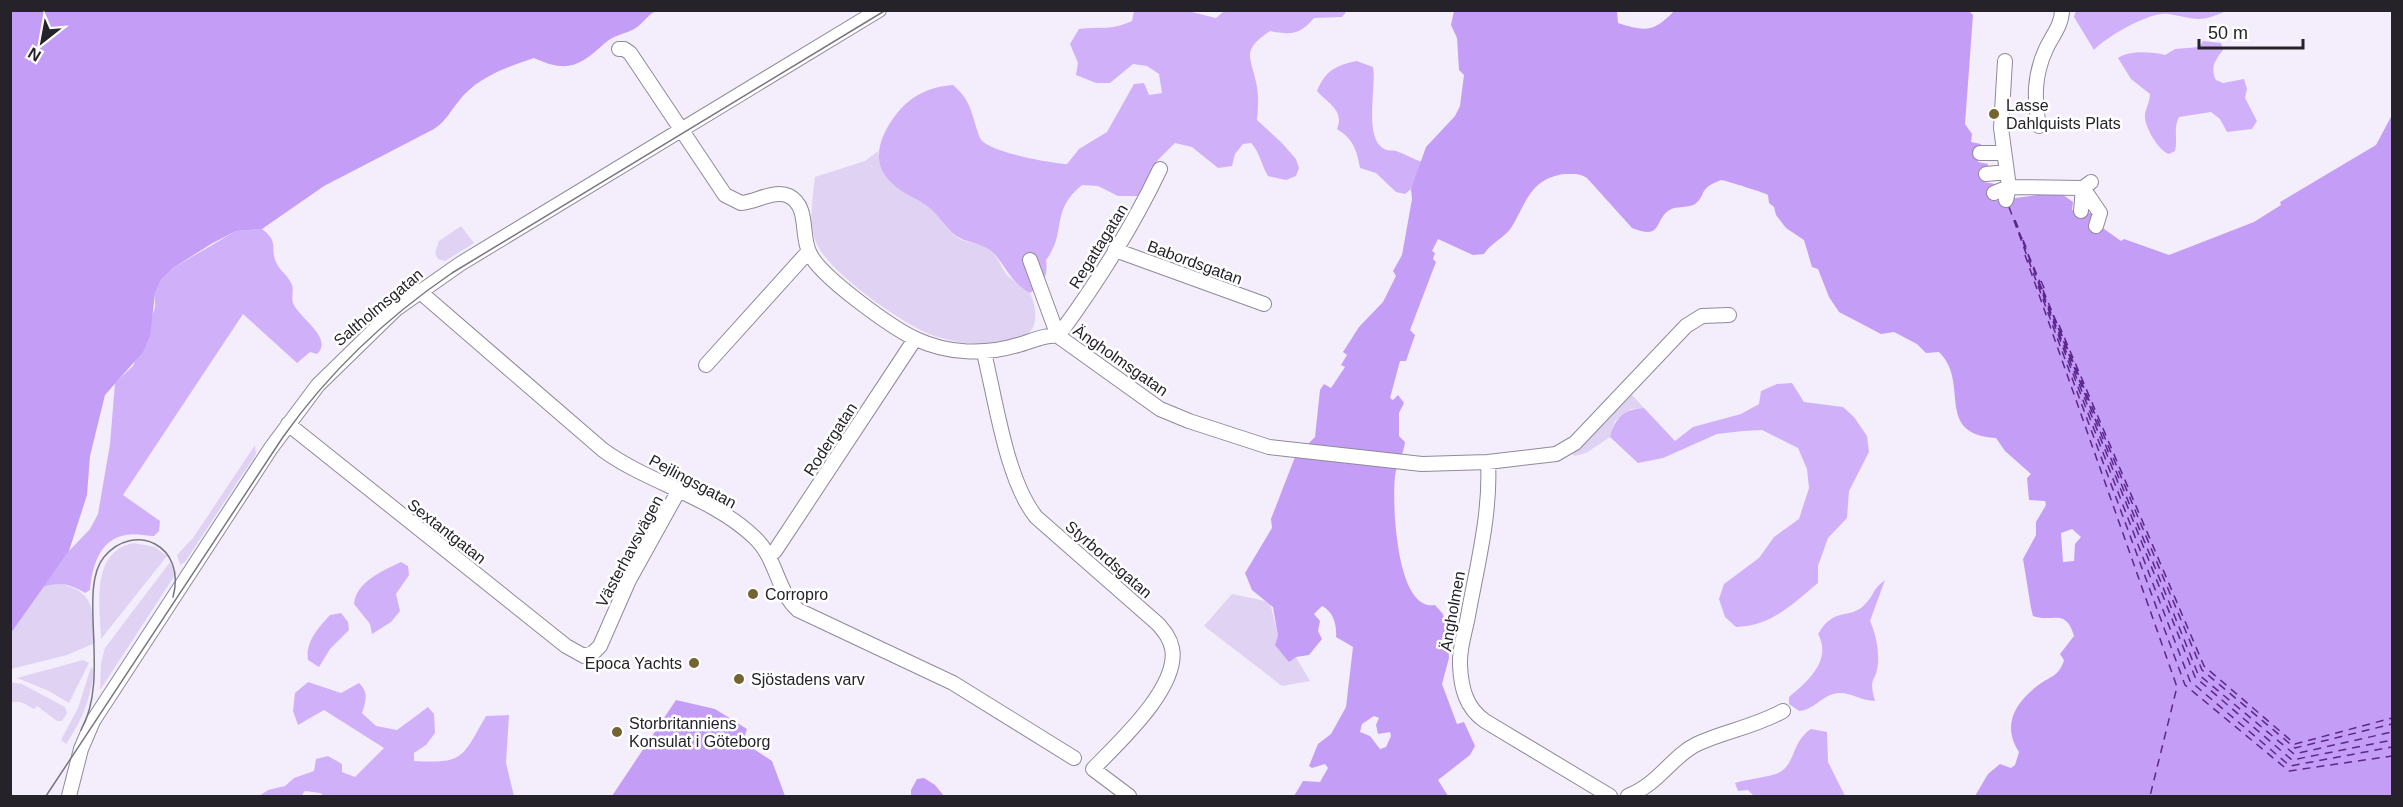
<svg xmlns="http://www.w3.org/2000/svg" width="2403" height="807" font-family="Arial,sans-serif">
<rect width="100%" height="100%" fill="#f4eefc"/>
<path fill="#dfd2f3" d="M878,151C885,190 904,186 930,208C940,216 947,231 958,238C968,244 982,242 991,251C998,257 1001,267 1006,274C1012,281 1026,287 1030,294C1035,302 1038,321 1032,329C1015,353 953,344 929,334C899,321 826,271 815,240C808,222 813,197 815,177L865,161Z
M461,226L474,243L445,261L438,259L435,253L439,241Z
M1630,393L1644,408L1631,409L1615,421L1610,437L1586,453L1574,456L1572,452Z
M255,445L256,454L185,562L180,565L177,555L193,538Z
M134,543L155,547L167,556L101,639C100,607 90,551 134,543Z
M170,562L175,575L100,690L101,663L105,648Z
M55,582C96,592 92,606 95,643L67,655L11,669V633L43,587Z
M1232,594L1270,602L1278,636L1296,657L1310,681L1282,686L1204,626Z
M83,660L89,663L69,703L49,691L17,678Z
M91,667L94,671C90,700 83,719 66,744L61,740L78,708Z
M10,682L22,684L65,707L67,713L62,721H57L37,706L34,709L21,702H11Z"/>
<path fill="#d0b1f9" d="M2076,10H2226V11C2198,24 2195,18 2168,14C2150,11 2106,37 2094,50L2074,17Z
M1134,11H1188L1216,18L1224,11H1347L1342,17L1314,18C1300,35 1290,35 1270,31C1239,52 1252,57 1257,87C1259,98 1258,109 1257,120L1281,142L1296,159L1299,168L1296,176L1286,180L1268,176C1261,165 1260,152 1251,143L1243,144L1235,154L1232,166L1218,168L1192,147L1175,143L1157,161L1140,196H1118L1098,186L1082,185C1049,212 1068,231 1046,260C1048,277 1044,284 1030,293C1008,281 1005,262 990,250C980,243 970,243 960,238C950,234 940,217 931,209C920,199 904,195 893,184C871,165 878,141 892,120C907,98 926,87 953,85C973,102 971,115 980,138C987,152 1050,163 1067,164L1079,149L1107,132L1134,84L1144,83L1149,95L1162,93L1159,74L1147,66L1133,64L1110,83H1096L1076,75L1078,63L1070,44L1079,29C1102,26 1110,31 1132,21Z
M2203,41L2221,43L2223,50C2215,60 2210,68 2216,80L2223,83L2244,79L2247,89L2245,98L2257,121L2252,129L2227,132L2220,119L2211,112L2179,117C2173,128 2178,139 2175,151L2169,154C2159,151 2146,129 2145,118C2144,111 2150,103 2150,94L2131,79L2118,58C2130,50 2152,52 2165,55L2175,49L2199,47Z
M1357,61L1373,67C1377,87 1362,142 1387,150C1390,151 1393,150 1396,151C1405,154 1413,159 1422,162L1411,189L1405,194L1396,192L1376,173L1360,168C1357,150 1353,139 1337,129C1345,110 1327,103 1317,91C1325,71 1336,65 1357,61Z
M262,229C281,243 268,249 278,266C282,272 289,277 292,285C294,290 291,298 293,303C299,318 334,338 317,354L310,352L297,363L243,314L123,495L160,521L159,531L154,536C145,536 135,533 126,535C99,539 92,568 90,590L85,593C71,584 59,581 43,587L69,551L90,529L98,514L110,444L115,383L133,366L155,308V294L161,280L173,268L236,231Z
M1792,383L1804,402L1843,407L1854,417L1867,436L1869,452L1849,491L1847,518L1828,538L1818,566V583C1791,605 1772,626 1736,627L1725,617L1719,599L1724,584L1759,558L1774,537L1799,519L1809,488L1807,469L1798,448L1762,430L1743,431L1717,434L1663,458L1638,463L1610,437C1615,418 1624,409 1644,408L1675,441L1693,427L1741,414L1759,404L1761,391L1777,384Z
M401,562L408,566L409,575L396,594L400,611L391,622L372,634L370,624L354,604C356,582 382,571 401,562Z
M1885,580L1870,621C1876,634 1879,650 1878,664C1876,683 1868,676 1875,701C1860,701 1848,690 1833,694C1820,698 1813,710 1799,711L1789,704V697C1809,680 1832,660 1818,634C1836,604 1851,622 1867,602C1876,592 1871,591 1885,580Z
M341,613L348,622L349,630L330,649L319,667L308,660C305,642 319,627 330,615Z
M308,682L341,693L359,683C369,693 366,700 362,713L376,726L397,730L428,707L434,714L435,733L426,745L414,753V761C465,764 462,757 486,716L509,715L506,763L514,796H324L320,793L305,791L301,796H259L268,790L285,786L294,778L314,771L316,759L328,756L342,764V772L355,777L384,748L324,710L298,725L293,711L295,693Z
M1811,729L1827,732L1828,762L1845,796H1754L1748,790L1738,791L1735,783C1747,779 1770,777 1778,773C1796,765 1791,742 1811,729Z"/>
<path fill="#c49df6" fill-rule="evenodd" d="M11,10H656V11C647,15 643,24 634,29C625,34 614,35 605,43C579,67 567,73 534,58C505,68 477,77 458,102C449,113 446,121 434,129L324,186L262,229L236,231L211,244L173,268L161,280L155,294L150,336L143,352L105,395L90,456L87,495L69,551L11,633Z
M1454,11H1617L1618,23C1646,32 1654,32 1674,11H1969L1973,15L1965,124L1972,134L1971,142L1981,144L1978,162L1988,164L1984,182L1995,184L1994,201L2059,192L2073,202L2072,210L2090,213L2091,208L2097,213L2091,220V226H2100L2121,241L2124,239L2169,255L2254,222L2281,205L2280,202L2376,145L2392,115V796H1975L1988,774L2000,764L2011,768L2015,765L2019,752C2002,726 2014,704 2037,686C2050,676 2059,677 2064,660L2060,654L2074,636C2066,607 2052,623 2033,616L2031,608L2023,559L2036,535V522L2046,505L2045,501L2029,500L2027,478L2031,474L2005,451L1996,438C1933,434 1971,383 1939,352L1926,353L1917,344L1894,332L1881,334L1839,312L1829,297L1818,269L1812,267L1804,240L1786,228L1776,215L1774,207L1769,203L1768,195C1766,193 1727,181 1721,180C1697,189 1707,195 1695,204C1687,209 1675,205 1668,211C1654,222 1662,240 1632,228L1587,178C1580,173 1573,174 1565,174C1530,178 1526,204 1511,228C1504,238 1492,242 1484,254L1473,255L1438,239L1432,251L1435,253L1433,259L1436,262L1410,330L1415,335L1406,361H1400L1390,398L1393,400L1398,395L1404,403L1399,413V436L1405,442C1404,454 1396,464 1395,477C1392,502 1396,612 1435,605L1443,614L1448,640L1449,658L1442,684L1457,724L1464,722L1475,746L1470,755L1438,780L1448,796H1294L1303,781L1320,782L1328,768L1325,764L1312,768L1309,766L1318,744L1331,734L1346,707L1353,647L1336,637C1337,625 1333,611 1322,606L1314,614L1320,621L1318,631L1322,639L1309,655L1296,657L1289,662L1275,645L1278,636L1273,607L1252,590L1245,573L1272,528L1271,519L1295,457L1315,437L1320,390L1324,384L1331,388L1345,367L1341,365L1347,355L1343,352L1359,327L1383,302L1396,276L1393,271L1402,255L1412,199L1411,189L1426,147L1455,116L1460,106L1464,75L1459,70L1457,38L1451,25ZM2072,529L2081,537L2075,544L2074,561L2063,562L2061,533ZM1374,716L1379,718L1376,725L1378,734L1390,732L1391,736L1386,747L1380,749L1370,736L1360,732L1362,724Z
M676,700L715,709L747,729L743,742L772,761L785,796H612Z
M924,778L935,785L944,796H911V790L917,779Z"/>
<g fill="none" stroke-linecap="round" stroke-linejoin="round">
<path stroke="#5c278d" stroke-width="1.5" stroke-dasharray="8 6" stroke-linecap="butt" d="M2009,207L2185,685L2289,771L2392,756
M2015,220L2020,232
M2019,232L2023,241
M2023,240L2028,252
M2023,242L2039,283
M2028,254L2040,282
M2025,255L2177,687L2150,796
M2041,281L2045,290
M2038,282L2190,681L2290,766L2392,747
M2039,282L2043,291
M2043,290L2202,670L2295,748L2392,724
M2043,293L2195,677L2292,760L2392,740
M2053,315L2198,674L2294,754L2392,732
M2059,325L2204,666L2295,744L2392,718"/>
<defs>
<path id="minor" d="M619,49H624L630,53L725,195L741,203C756,202 775,189 789,196C810,207 800,236 810,254C821,277 892,328 916,339C948,354 985,355 1018,345C1030,342 1045,334 1058,336L1160,409L1189,421L1269,447L1422,464L1488,462L1556,454L1575,443L1686,326L1702,316L1729,315
M2005,61L2001,128L2009,187L2083,188L2091,182
M2039,126C2034,99 2034,75 2046,49C2052,36 2062,25 2062,10
M1980,153H2004
M1986,174L2007,172
M2083,188L2100,213L2096,226
M1994,193L2009,187L2006,200
M2081,211L2083,188
M1115,250L1264,304
M1030,260L1058,336
M419,291L603,450C650,484 711,496 754,537C777,558 776,590 798,610L953,683L1074,758
M1058,336C1097,283 1132,228 1160,169
M984,353C996,401 1006,479 1036,517L1158,624C1164,631 1170,638 1172,648C1180,687 1118,743 1093,769L1129,796
M706,365L808,252
M288,424L566,646L584,656L593,653L600,646L629,580L679,490
M1488,462C1491,513 1477,566 1468,616C1465,632 1459,649 1460,665C1461,688 1466,708 1485,721L1610,796
M770,555L775,551L915,339
M69,796L81,749L93,721L271,448L318,385L396,309L460,264L879,10
M1628,796C1660,783 1672,756 1697,744C1725,731 1754,727 1783,711"/>
</defs>
<use href="#minor" stroke="#8f8999" stroke-width="16"/>
<use href="#minor" stroke="#fff" stroke-width="14"/>
<path stroke="#7a7680" stroke-width="1.5" d="M81,730C111,678 77,589 104,557C134,521 187,545 173,597
M46,796L283,437C329,372 386,318 452,273L886,10"/>
</g>
<g fill="#736432" stroke="#fefefe" stroke-width="2">
<circle cx="1994" cy="114" r="6"/>
<circle cx="753" cy="594" r="6"/>
<circle cx="694" cy="663" r="6"/>
<circle cx="739" cy="679" r="6"/>
<circle cx="617" cy="732" r="6"/>
</g>
<g text-anchor="middle" stroke-width="5" stroke-linejoin="round" paint-order="stroke">
<g font-size="16" fill="#252229" stroke="#fefefe" text-anchor="start">
<text x="2006" y="111">Lasse<tspan x="2006" dy="18">Dahlquists Plats</tspan></text>
<text x="765" y="600">Corropro</text>
<text x="682" y="669" text-anchor="end">Epoca Yachts</text>
<text x="751" y="685">Sjöstadens varv</text>
<text x="629" y="729">Storbritanniens<tspan x="629" dy="18">Konsulat i Göteborg</tspan></text>
</g>
<g font-size="16" fill="#252229" stroke="#fefefe">
<text transform="translate(1098 246) rotate(-58)" y="6">Regattagatan</text>
<text transform="translate(1195 262) rotate(20)" y="6">Babordsgatan</text>
<text transform="translate(378 307) rotate(-40)" y="6">Saltholmsgatan</text>
<text transform="translate(1121 360) rotate(35)" y="6">Ängholmsgatan</text>
<text transform="translate(830 439) rotate(-57)" y="6">Rodergatan</text>
<text transform="translate(693 481) rotate(28)" y="6">Pejlingsgatan</text>
<text transform="translate(447 531) rotate(38)" y="6">Sextantgatan</text>
<text transform="translate(629 551) rotate(-62)" y="6">Västerhavsvägen</text>
<text transform="translate(1109 559) rotate(41)" y="6">Styrbordsgatan</text>
<text transform="translate(1452 611) rotate(-80)" y="6">Ängholmen</text>
</g>
</g>
<rect width="2403" height="807" fill="none" stroke="#252229" stroke-width="24"/>
<g transform="translate(42 42) rotate(211)" stroke="#fefefe" stroke-width="4.5" paint-order="stroke">
<path d="M0-4.5L10 22L0 15L-10 22Z" fill="#252229"/>
<text y="-9" font-size="16" font-weight="bold" text-anchor="middle" fill="#252229">N</text>
</g>
<path d="M2199 39v9h104v-9" fill="none" stroke="#252229" stroke-width="3"/>
<text x="2208" y="39" font-size="18" fill="#252229" stroke="#fefefe" stroke-width="4.5" paint-order="stroke">50 m</text>
</svg>
